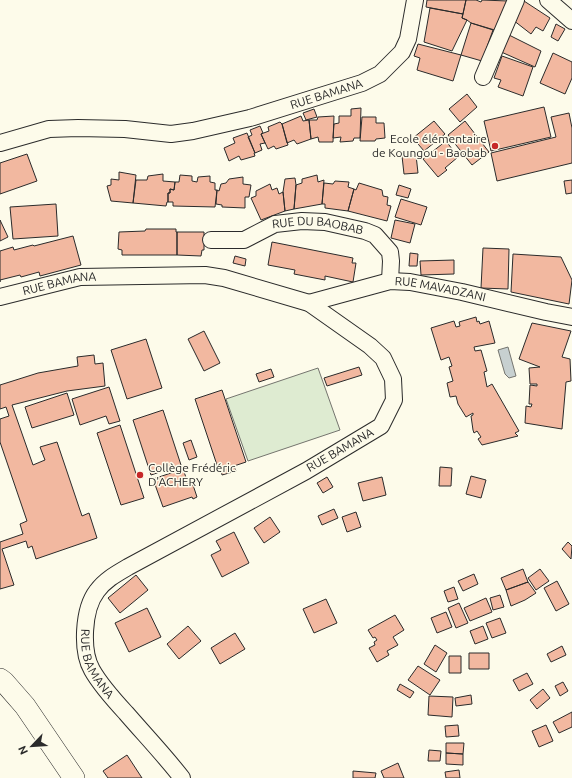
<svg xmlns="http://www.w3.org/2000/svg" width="572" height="778" font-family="Ubuntu,sans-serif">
<rect width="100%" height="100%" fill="#fdfbea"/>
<path fill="#deebd1" stroke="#74746e" d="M318,368L340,430L248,461L226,399Z"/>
<path fill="#c7d0d0" stroke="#74746e" d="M508,347L516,376L509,378L505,374L498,350Z"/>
<path fill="#f2b8a0" stroke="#2b2b2b" d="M427,0H466L463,14L426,7Z
M466,0H476L481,2L482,0L508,1L498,31L471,23L467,20L462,18Z
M524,1L550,18L543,31L536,27L531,34L513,20Z
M430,8L463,14L462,18L467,20L452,51L424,42Z
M471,23L493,30L482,61L461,55Z
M556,24L565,29L558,41L551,37Z
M507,34L541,51L535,67L499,51Z
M418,44L461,55L453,81L417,70L420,58L414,56Z
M553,53L572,62V78L565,94L540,83Z
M502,56L533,67L523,96L498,87L501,80L494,78Z
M467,94L477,107L460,122L449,109Z
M544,107L551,137L491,151L484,121Z
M361,108L360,138H354L353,141L340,142L341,137L333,138L334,124L339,123V116H351V109Z
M314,109L317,117L306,120L303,113Z
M569,113L572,128V163L497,181L491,153L556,137L551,117Z
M301,116L303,121L309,120L311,139L297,144L294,140L287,143L282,124Z
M334,116L333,142H319L318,137L311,139L309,120H317L318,117Z
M362,117H376V123H384L385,138L376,139L375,141H360Z
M434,121L445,134L424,151L413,138Z
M465,121L489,152L472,165L448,135Z
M280,122L282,124L288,145L276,149L274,146L268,149L261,134L269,131L268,127Z
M260,126L263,133L261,134L265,143L260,144L262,150L255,153L248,137L252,135L250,130Z
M247,133L255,153H254L255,156L241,160L239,156L229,161L224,148L235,143L233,138Z
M446,141L458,157L445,168L447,170L438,177L423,159Z
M27,154L37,181L0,194V163Z
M416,155L418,173L404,174L402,156Z
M119,172L136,175L133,203L111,201L107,186L111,185V179L119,180Z
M163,174V181L175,182L174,190L170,189V193H168V202H167L166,206L133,203L136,180H147L148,176Z
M180,175L192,176V181L197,182L198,177L210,176V182L215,183V190H217L215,207L173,206V202H168V193H170V189L174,190L175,182H179Z
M317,175L318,182L324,180L322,204L294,209L296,185L302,183V179Z
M243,177V184L251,185L249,197H245V208L222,207V205L216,204L217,190L219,191L221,184L226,183L229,179Z
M295,178L296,185L294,209L285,211L283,192L285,179Z
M572,180V193L566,194L564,181Z
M335,181L349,182L348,187L354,189L348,211L325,208V204H322L324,183L333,184Z
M359,183L382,190L383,196L388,197L387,205L391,206L387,221L348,211L354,189L356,190Z
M270,184L272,190L277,188L279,194L283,192L285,211L261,220L251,198L256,196V191Z
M399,185L411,189L408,198L396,195Z
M401,199L427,207L421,225L395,217Z
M56,204L58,236L13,239L10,207Z
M0,220L8,237L0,241Z
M395,220L415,224L410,243L391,238Z
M146,229H176V232H177V255H122V250L118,249L119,232L145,231Z
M177,232H204V250H202L201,256L177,255Z
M73,236L81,265L40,276L39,272L21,277L20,275L0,280V282V251L13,247L14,250L33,245L34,246Z
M272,242L353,258L352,263H356L353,282L325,276V280L294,274L295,270L268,265Z
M483,248L509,249L508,289L481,288Z
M410,253L418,254L417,266H409Z
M513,254L561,257L572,280L569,304L511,292Z
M235,256L246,259L245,266L233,263Z
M454,260V274L421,275L420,261Z
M476,317L477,322L479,321L480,324L489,321L495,343L474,347L475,351L481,350L487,371L484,372L487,387L492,384L519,431L515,433L518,436L482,445L478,439L481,437L477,431L474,433L473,430L471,416L473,415V413L466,417L458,404L456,396L450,397L447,383L453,381L449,367L452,366L449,357L441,360L431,328L454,321L456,327L460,326L459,322Z
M532,323L571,331L562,357L570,359L571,381L566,382L562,429L525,423L526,406L531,407L532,404H529L530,385L537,386V384H530L529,368L540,367L519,359Z
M204,331L220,363L204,371L188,339Z
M146,339L162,388L127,399L111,350Z
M94,355L95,364L103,363L105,386L67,391L12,405L33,465L45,460L40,447L57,442L82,516L89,513L97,538L36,559L32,546L28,548L26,541L2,549L14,585L0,589V542L23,534L20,524L27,521L0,442V419L9,416L6,407L0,409V385L38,373L78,366L77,357Z
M359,367L362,375L327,386L324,378Z
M271,369L274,377L259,382L256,374Z
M109,387L120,421L109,424L106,416L80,425L72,399Z
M222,390L246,462L234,466L236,471L222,475L221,470L219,471L195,399Z
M67,393L74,415L32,428L25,407Z
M163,410L181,465L151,475L133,420Z
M120,425L144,498L121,505L97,433Z
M191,440L197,457L189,460L183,443Z
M440,467L452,468L451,486H439Z
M183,469L189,486L193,485L197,497L193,499L192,497L163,507L153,479Z
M471,476L486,480L481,498L466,494Z
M327,477L333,487L323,493L317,483Z
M382,477L386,495L363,501L358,483Z
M334,509L338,518L322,525L318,516Z
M356,512L361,527L347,532L342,517Z
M270,517L280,532L264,543L254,528Z
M234,532L249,563L222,577L211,555L221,550L216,541Z
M568,542L572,546L571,559L562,549Z
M523,569L528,582L506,590L501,578Z
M540,569L549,581L536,590L528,578Z
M474,574L478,584L463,591L458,581Z
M136,575L148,590L120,613L108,598Z
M557,581L569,604L556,611L544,588Z
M528,582L536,593L525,600L511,606L506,590Z
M454,587L458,599L448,602L444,591Z
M500,595L504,607L493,610L490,598Z
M486,598L492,612L470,621L464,608Z
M326,599L337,623L314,633L303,609Z
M459,603L468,623L456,628L448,608Z
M147,608L161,637L129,652L115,623Z
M446,612L452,627L437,633L431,618Z
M395,615L404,630L393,637L398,645L387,651L389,655L377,662L369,648L375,645L374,642L377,640L375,637L373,638L368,630Z
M500,618L506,633L492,638L486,623Z
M188,626L201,641L179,659L167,644Z
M483,626L488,639L475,644L470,631Z
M235,633L245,649L220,664L211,648Z
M435,645L447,653L436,672L424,664Z
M562,646L566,655L551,662L547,654Z
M469,653H489V669H469Z
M449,656H461V673H449Z
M418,666L440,680L430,695L408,680Z
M527,673L533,684L519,691L513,680Z
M563,682L568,691L560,696L555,686Z
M400,684L414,692L410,698L397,690Z
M543,689L550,698L537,709L530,700Z
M471,695L472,704L456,706L455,698Z
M429,696L453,697L452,717L428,715Z
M572,712V727L559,733L553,722Z
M458,725L459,736L446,737L445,726Z
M546,725L553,741L539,747L532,731Z
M446,743H464L463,754L446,753Z
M429,750L441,751L440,761H428Z
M446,753L463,754V765L446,764Z
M127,755L142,778H108L103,771Z
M398,763L404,778H384L381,771Z
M459,770L460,778H446L445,772Z
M353,771L376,773L375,778H353Z"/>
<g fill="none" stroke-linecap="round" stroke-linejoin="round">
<defs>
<g id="minor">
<path d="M548,0L572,21"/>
<path d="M483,77L516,0"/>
<path id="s1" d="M0,143L49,129L78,128L125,129L171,134L193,131L250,118L362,83L380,74L402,52L408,39L415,0"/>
<path id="s2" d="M211,240H244L275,224L302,221L325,222L365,231L375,235L390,252L391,261L390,281"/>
<path id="s3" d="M0,297L80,277L205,275L224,278L309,303L370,346L383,358L393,379L394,400L381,426L306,471L128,567C116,574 105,580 97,591C83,609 81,651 92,670C101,686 114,700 126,713C145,735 165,756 182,778"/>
<path id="s4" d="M309,303L390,281L410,282L462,292L546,312L572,317"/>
</g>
<path id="major" d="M0,679L4,682L25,706L74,778"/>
</defs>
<use href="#minor" stroke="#2b2b2b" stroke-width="18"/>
<use href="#major" stroke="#2b2b2b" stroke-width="22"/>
<use href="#minor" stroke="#fdfbea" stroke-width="16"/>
<use href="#major" stroke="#fdfbea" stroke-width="21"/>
</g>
<g fill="#c62828" stroke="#fdfbea" stroke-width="1.5">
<circle cx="495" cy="146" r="4"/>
<circle cx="140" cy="475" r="4"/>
</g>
<g text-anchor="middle" stroke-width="3" stroke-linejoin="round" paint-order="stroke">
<g font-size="12" fill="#2b2b2b" stroke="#fdfbea">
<text dy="4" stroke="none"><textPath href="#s1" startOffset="334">RUE BAMANA</textPath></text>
<text dy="4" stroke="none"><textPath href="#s2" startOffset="111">RUE DU BAOBAB</textPath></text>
<text dy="4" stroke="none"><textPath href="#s3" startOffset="61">RUE BAMANA</textPath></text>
<text dy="4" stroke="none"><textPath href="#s4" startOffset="135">RUE MAVADZANI</textPath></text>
<text transform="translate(340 450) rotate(-30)" y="4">RUE BAMANA</text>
<text dy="4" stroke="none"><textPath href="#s3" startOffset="888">RUE BAMANA</textPath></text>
</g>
<g font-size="12" fill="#2b2b2b" stroke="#fdfbea" text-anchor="end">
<text x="487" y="143">Ecole élémentaire<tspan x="487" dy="14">de Koungou - Baobab</tspan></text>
<text x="148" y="472" text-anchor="start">Collège Frédéric<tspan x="148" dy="14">D'ACHERY</tspan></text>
</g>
</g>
<g transform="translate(32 746) rotate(245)" stroke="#fdfbea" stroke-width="3" paint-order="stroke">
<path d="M0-3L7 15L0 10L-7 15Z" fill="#2b2b2b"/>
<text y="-6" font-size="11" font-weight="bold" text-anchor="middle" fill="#2b2b2b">N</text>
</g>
</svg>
